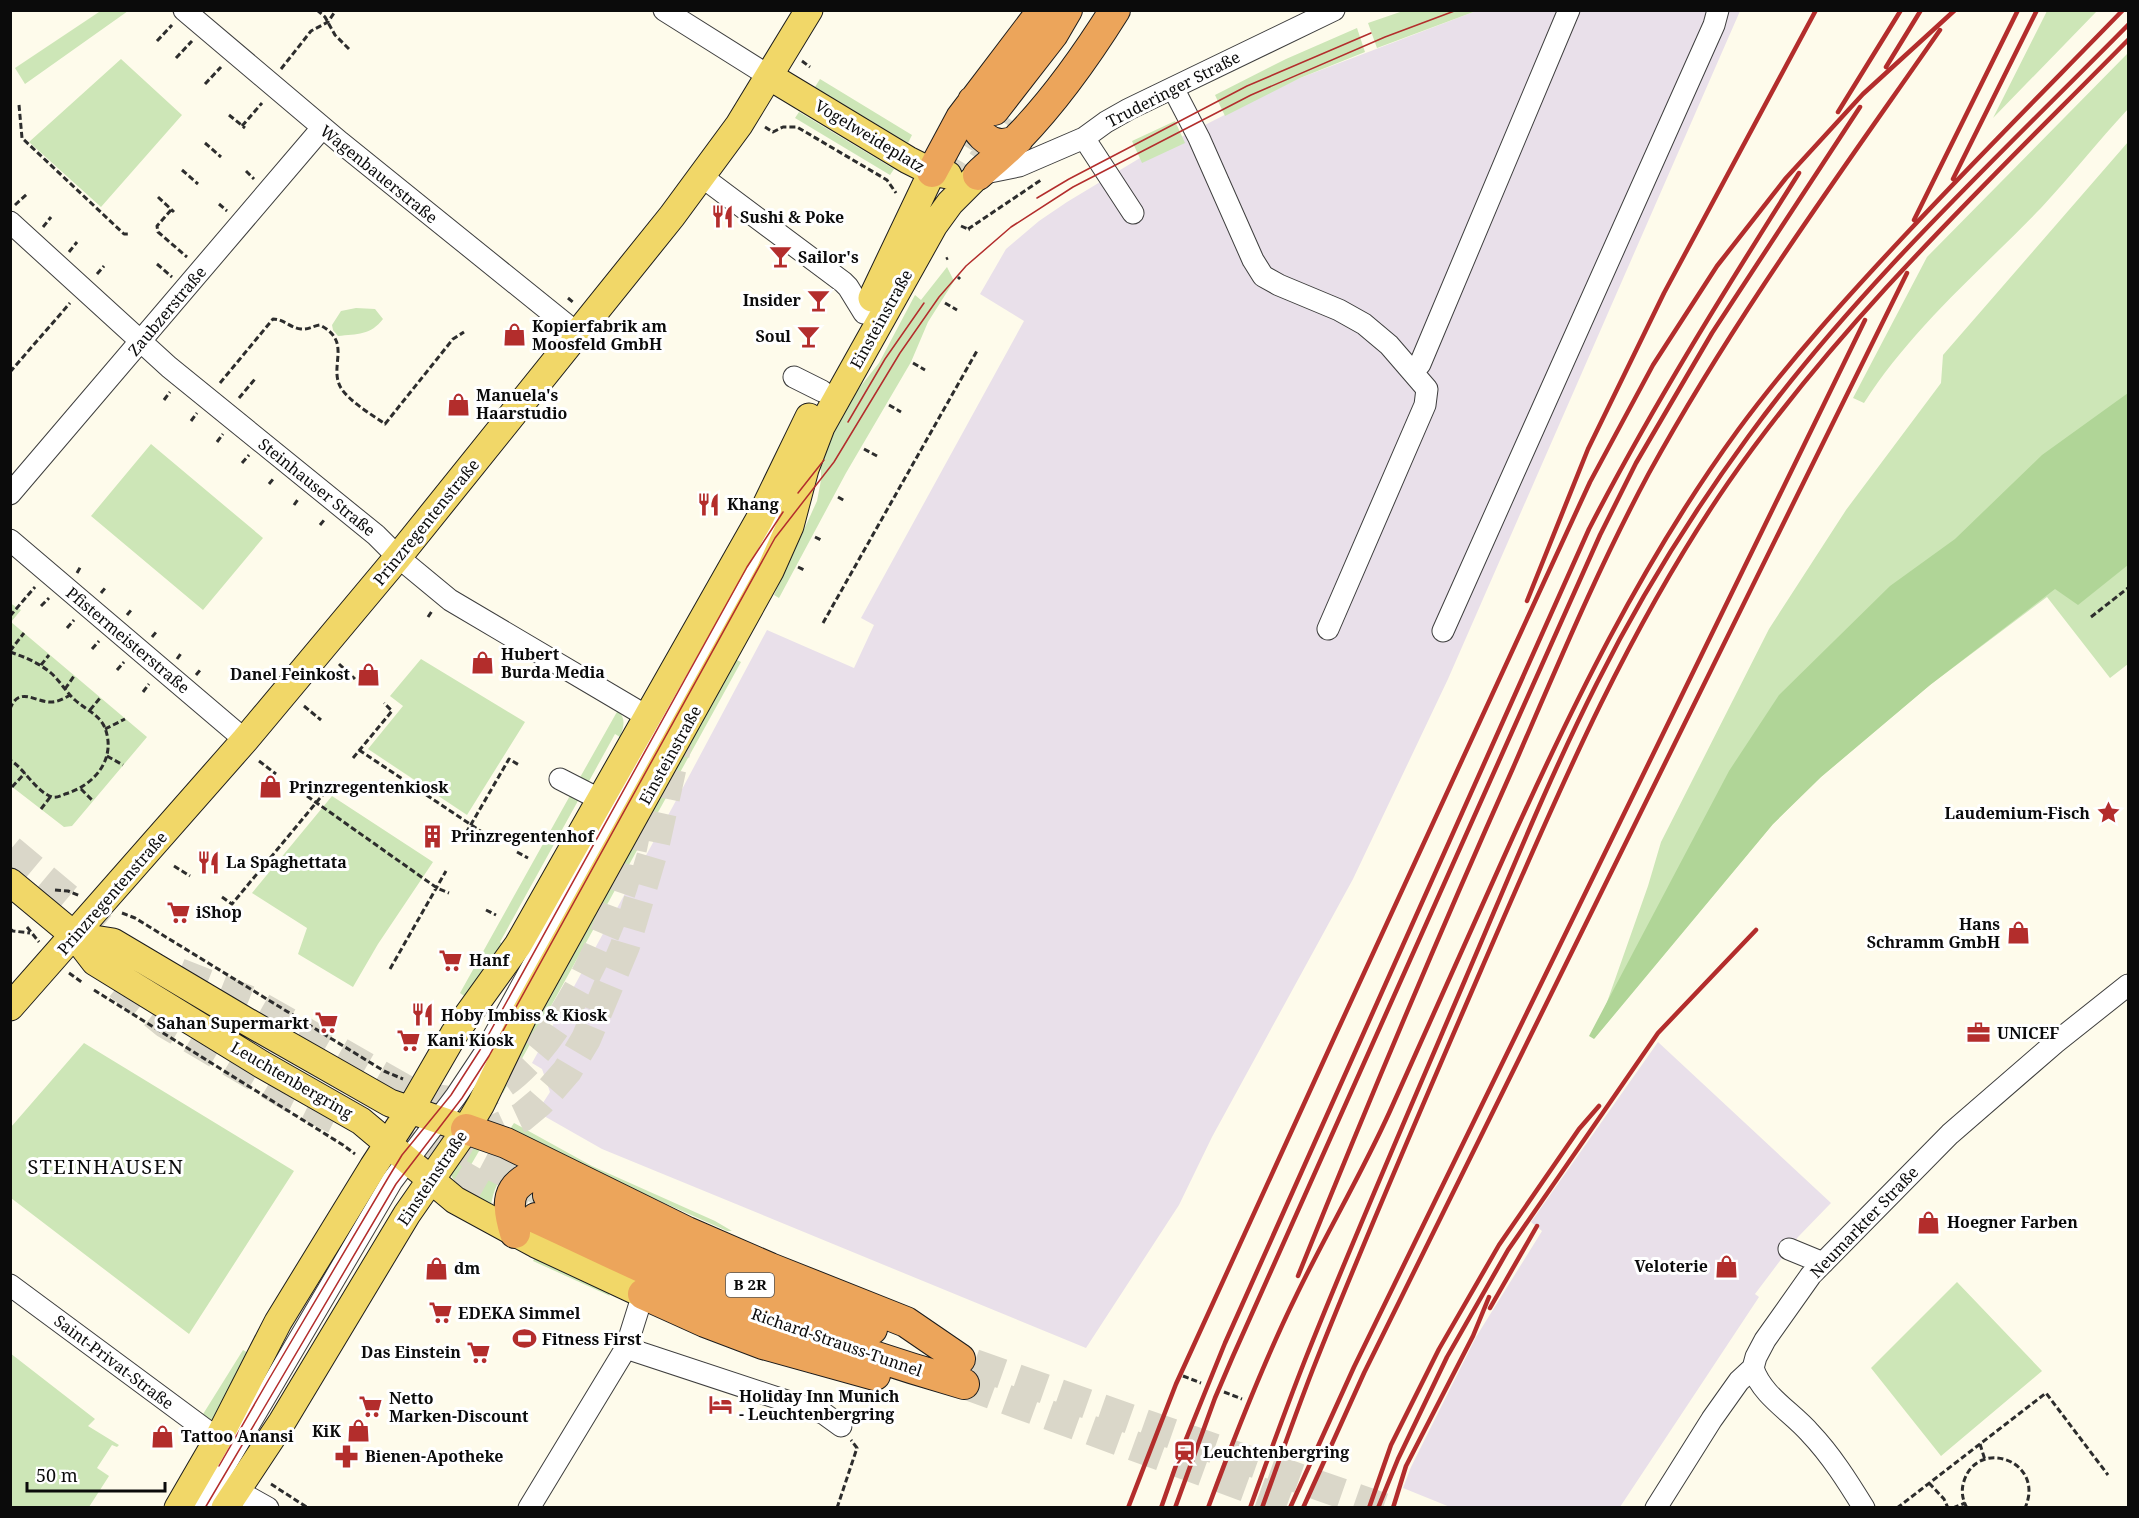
<svg xmlns="http://www.w3.org/2000/svg" width="2139" height="1518" font-family="'Noto Serif',serif">
<rect width="100%" height="100%" fill="#fefbeb"/>
<path fill="#e9e0ea" d="M1476,11H1740L1448,679L1353,879L1212,1137L1179,1205L1086,1348L602,1149L537,1112L550,1092L542,1069L532,1063L672,808L767,630L854,668L874,625L861,618L1024,321L980,294L1006,249L1039,221L1067,202L1140,158L1254,100L1300,78Z
M1658,1042L1831,1203L1798,1237L1755,1294L1759,1297L1620,1507H1450L1403,1488L1411,1467L1476,1337L1542,1231L1531,1222Z"/>
<path fill="#cde6b7" d="M102,10L128,11L25,84L15,68Z
M1403,11V10L1476,11L1377,48L1368,23Z
M2047,11H2097L1993,118Z
M1357,28L1365,52L1300,78L1225,116L1215,95L1286,59Z
M2128,53V109C2098,141 2071,176 2041,208C1981,270 1911,329 1864,403L1853,398L1927,257Z
M121,59L182,115L101,207L29,142Z
M820,79L912,135L908,143L815,87Z
M799,112L894,169L890,175L795,118Z
M1175,121L1185,143L1142,163L1132,141Z
M2128,142V664L2110,678L2047,597L1930,685L1821,777L1773,824L1594,1039L1648,886L1661,842L1769,629L1846,510L1941,383L1943,355Z
M947,267L954,281L928,322L911,362L846,473L779,598L774,595L817,501L821,480V458L839,418L848,402L879,363L915,295L921,300Z
M356,308L375,309L383,319C371,335 357,334 338,336L333,330L332,325L341,311Z
M151,444L263,538L203,610L91,516Z
M10,603L21,610L11,622L147,737L72,826L64,827L11,786Z
M421,659L525,722L467,815L368,749L403,706L390,696Z
M735,659L741,662L503,1093L497,1091Z
M618,710C626,719 624,726 620,737L615,734L588,783L578,781Z
M572,792L579,799L500,942L504,945L467,998L460,993Z
M332,796L433,862L378,944L353,987L298,954L307,928L252,893Z
M84,1043L294,1171L189,1334L11,1198V1127Z
M514,1123L592,1166L715,1221L732,1231H727L617,1182L510,1129Z
M466,1145L482,1146L458,1187L449,1172Z
M497,1154L513,1163C501,1177 493,1187 491,1207L472,1198Z
M537,1253L603,1285L610,1296L533,1261Z
M1957,1282L2042,1371L1941,1456L1871,1368Z
M243,1350L248,1353L225,1401L211,1423L200,1419Z
M10,1353L95,1419L88,1426L119,1445L117,1447L112,1445L97,1468L109,1476L89,1507H11Z"/>
<path fill="#b0d597" d="M2128,393V565L2078,605L2055,589L1930,685L1821,777L1773,824L1594,1039L1589,1036L1729,771L1779,695L1890,586L1955,539L2042,455Z"/>
<g fill="none" stroke-linecap="round" stroke-linejoin="round">
<path stroke="#dad7c9" stroke-width="30" stroke-dasharray="30 15" stroke-linecap="butt" d="M982,162L1011,120
M923,226L984,126
M10,850L110,934
M179,973L250,1001L413,1094C434,1100 455,1104 476,1097C544,1075 597,960 619,897C629,870 633,840 640,812
M119,985L165,1023L294,1099L343,1123
M444,1140L545,1193
M389,1143L421,1148L466,1143L522,1117L540,1102L567,1071L586,1039L625,946L654,848L677,743
M419,1151L531,1215
M974,1364L1383,1508
M964,1384L1304,1508"/>
<defs>
<path id="minor" d="M184,10L340,142L578,334
M664,10L769,76
M1173,88L1199,138L1253,260L1263,276L1279,285L1339,310L1364,324L1389,345L1427,389L1425,405L1328,629
M1084,138L1133,213
M980,174L1019,166L1084,138L1106,122L1129,109L1334,10
M701,176L843,282L848,287L864,313
M10,222L169,367L376,535L398,557L450,600L648,717
M1414,371L1420,364L1569,10
M794,377L822,391
M10,494L322,128
M10,540L245,740
M1443,631L1714,25L1718,10
M560,779L599,799
M1789,1249L1823,1263
M10,1285L218,1439
M626,1348L823,1413L841,1426
M1753,1368C1762,1396 1792,1412 1810,1433C1831,1455 1848,1482 1864,1508
M236,1490L268,1508
M200,1508L392,1181L456,1096L484,1054L787,505
M529,1508L626,1348L643,1294
M1656,1508L1712,1419L1739,1381L1753,1368L1756,1357L1765,1340L1811,1275L1950,1134L2055,1043L2128,985"/>
<path id="major" d="M769,76L908,160L932,172L948,175
M872,298L932,172
M10,882L75,936L95,962L261,1064L361,1121L455,1200L536,1244L643,1294
M75,936L113,942L246,1021L390,1103L466,1129
M10,1007L245,740L398,557L672,216L739,125L809,10
M178,1508L218,1439L278,1322L373,1167L410,1110L454,1034L518,945L759,520L809,417
M225,1508L282,1422L407,1214L466,1129L481,1104L523,1017L770,571L790,526L805,469L821,427L934,225L950,203L978,175"/>
<path id="highway" d="M973,101C967,127 991,156 1018,139
M994,110L1053,34L1067,10
M932,172L961,118L1043,10
M978,175C991,162 1007,151 1019,137C1054,101 1088,53 1115,10
M466,1129L506,1143L687,1232L770,1268L906,1322L960,1359
M548,1195L675,1255L872,1329
M536,1218C580,1238 624,1260 668,1279C764,1320 864,1355 964,1384
M515,1233C502,1190 513,1183 551,1166
M643,1294L705,1322L763,1344L875,1375"/>
</defs>
<use href="#minor" stroke="#3e3e3e" stroke-width="23"/>
<use href="#major" stroke="#1c1c1c" stroke-width="29"/>
<use href="#highway" stroke="#1c1c1c" stroke-width="32"/>
<path stroke="#2d2d2d" stroke-width="3" stroke-dasharray="6 3" stroke-linecap="butt" d="M317,10L325,17L335,35L349,49
M157,41L172,25
M176,58L192,41
M802,61L810,67
M281,69L311,31L328,22L336,10
M205,84L221,67
M19,105L22,138L124,234H130
M229,115L245,128
M242,126L262,103
M765,127L773,132L783,127H797L887,180L896,193
M205,143L221,157
M182,170L198,184
M246,171L254,179
M158,197L174,212
M219,204L227,211
M15,205L27,194
M171,210L157,226L158,232L187,257
M961,226L970,230
M43,227L51,217
M968,229L1041,180
M69,252L77,242
M946,259L948,258
M157,264L172,277
M97,274L104,266
M958,279L960,277
M568,298L574,303
M945,303L957,310
M913,363L925,370
M10,372L70,303
M220,383L273,319C284,319 290,328 301,329C308,330 313,326 320,325C353,342 328,366 341,388C350,402 371,414 385,424L453,339L464,332
M239,398L255,379
M164,400L170,392
M889,405L901,412
M191,421L197,413
M217,442L223,434
M864,449L877,456
M242,463L249,455
M269,484L274,478
M838,497L845,501
M294,505L299,498
M320,525L325,519
M815,537L823,541
M798,567L806,571
M77,573L81,566
M101,593L106,587
M41,606L49,598
M127,615L132,609
M10,616L35,587
M428,617L432,611
M2091,617L2128,588
M823,623L978,349
M67,628L74,620
M152,637L157,631
M92,649L99,641
M10,651L24,633
M10,652C25,657 39,663 51,673C60,681 66,692 75,700C86,710 99,714 105,728C117,760 93,786 65,794C61,796 56,798 52,797C35,791 25,769 10,760
M177,659L182,652
M339,664L355,679
M41,665L49,655
M117,670L124,662
M196,675L201,669
M524,675L529,667
M65,689L74,676
M143,692L149,684
M304,706L321,720
M10,709C19,685 36,703 52,702C58,702 65,698 70,695
M90,710L100,698
M10,728V729
M105,729L125,719
M359,750L482,832
M107,756L123,765
M353,758L392,711L384,703
M259,761L276,774
M12,787L25,773
M81,789L93,801
M307,796L437,888L449,893
M41,809L51,796
M466,833L509,759L519,765
M517,852L528,858
M174,866L190,876
M55,890L68,891L80,896
M222,897L232,904L325,792
M486,910L496,915
M122,913L135,918L384,1071L403,1079
M27,927L39,942
M10,929L13,931L30,933
M390,969L446,871
M69,973L83,983
M94,990L343,1145L355,1154
M1183,1376L1201,1383
M1224,1392L1242,1399
M1980,1444L1985,1460
M1929,1483L1944,1499L1948,1508
M271,1484L308,1508
M837,1508L857,1448L851,1440
M1897,1508L2046,1393L2108,1475
M1953,1508L1965,1503
M1967,1508C1962,1499 1961,1490 1964,1481C1978,1437 2046,1461 2025,1508"/>
<use href="#minor" stroke="#fff" stroke-width="21"/>
<use href="#major" stroke="#f1d768" stroke-width="27"/>
<use href="#highway" stroke="#eca55b" stroke-width="30"/>
<path stroke="#b32d2c" stroke-width="1.5" d="M1037,198L1069,179L1247,86L1371,33
M848,422L885,359L924,303
M798,493L824,460
M219,1466L269,1379L388,1178L402,1155L451,1095L480,1050L747,567L783,512
M205,1508L396,1184L462,1098L489,1056L775,538L834,462L900,353L939,297L966,266L1011,227L1073,187L1251,95L1385,37L1457,10"/>
<path stroke="#b32d2c" stroke-width="4.5" d="M1886,67L1921,10
M1838,112L1901,10
M1953,179L2037,10
M1914,220L2018,10
M1527,601L1588,449L1664,293L1816,10
M1298,1276C1367,1105 1438,936 1513,768C1556,669 1598,568 1649,473C1734,318 1839,175 1940,30
M1490,1308L1537,1226
M1128,1508L1176,1384L1335,1036L1590,482L1653,365L1717,266L1786,178L1863,94L1955,10
M1161,1508L1180,1454L1225,1343L1589,529C1652,407 1725,290 1799,173
M1175,1508L1215,1398L1233,1356L1600,535L1636,463L1712,333L1860,107
M1208,1508C1235,1435 1263,1363 1297,1294C1327,1232 1362,1173 1390,1111C1427,1027 1465,943 1503,859C1570,710 1641,563 1738,430C1789,361 1847,297 1906,234C1977,158 2050,85 2123,10
M1250,1508C1268,1458 1286,1408 1305,1360C1356,1232 1411,1106 1465,980C1508,880 1548,780 1597,683C1640,597 1691,515 1748,437C1858,286 1998,157 2128,25
M1262,1508C1279,1461 1295,1415 1313,1369C1366,1235 1424,1102 1481,970C1554,802 1624,634 1728,483C1842,319 1989,181 2128,40
M1290,1508L1354,1367L1865,320
M1303,1508L1364,1373L1907,273
M1369,1508L1391,1445L1439,1349L1499,1245L1579,1129L1599,1106
M1378,1508L1398,1459L1447,1357L1508,1250L1658,1033L1756,930
M1393,1508L1406,1466L1473,1336L1489,1297"/>
</g>
<defs>
<symbol id="restaurant-bare" viewBox="-9 -9 18 18"><path d="M-5-6h1v4h1v-4h1v4h1v-4h1v5L-1.5 .5V6h-2V.5L-5-1ZM5-6V6H3V1.5H1.5Q1.5-4 5-6Z" fill="#b32d2c" stroke="#fff" stroke-width="2.5" paint-order="stroke"/></symbol>
<symbol id="bar-bare" viewBox="-9 -9 18 18"><path d="M-6-5H6L.8 .8V4.5H3.5V6h-7V4.5H-.8V.8Z" fill="#b32d2c" stroke="#fff" stroke-width="2.5" paint-order="stroke"/></symbol>
<symbol id="shop-bare" viewBox="-9 -9 18 18"><path d="M-5-2.5h2.3a2.7 3.5 0 0 1 5.4 0H5L5.5 6h-11ZM-1.5-2.5h3a1.5 2.3 0 0 0-3 0Z" fill="#b32d2c" stroke="#fff" stroke-width="2.5" paint-order="stroke"/></symbol>
<symbol id="sight-bare" viewBox="-9 -9 18 18"><path d="M0-6L1.8-2.2L6-1.7L2.9 1.2L3.7 5.4L0 3.3L-3.7 5.4L-2.9 1.2L-6-1.7L-1.8-2.2Z" fill="#b32d2c" stroke="#fff" stroke-width="2.5" paint-order="stroke"/></symbol>
<symbol id="building-bare" viewBox="-9 -9 18 18"><path d="M-4-6H4V6H1V3H-1V6H-4ZM-2.5-4.3h1.7v1.8h-1.7ZM.8-4.3h1.7v1.8H.8ZM-2.5-1h1.7V.8h-1.7ZM.8-1h1.7V.8H.8Z" fill="#b32d2c" stroke="#fff" stroke-width="2.5" paint-order="stroke"/></symbol>
<symbol id="supermarket-bare" viewBox="-9 -9 18 18"><path d="M-6-5.5h2.5l.6 2H6L4.5 2H-2.5L-4.4-4H-6ZM-1.5 3.2a1.3 1.3 0 1 0 .1 0ZM3 3.2a1.3 1.3 0 1 0 .1 0Z" fill="#b32d2c" stroke="#fff" stroke-width="2.5" paint-order="stroke"/></symbol>
<symbol id="office-bare" viewBox="-9 -9 18 18"><path d="M-6-3h4V-5.5h4V-3h4V5H-6ZM-1-4.5V-3h2v-1.5ZM-6 0V1H6V0Z" fill="#b32d2c" stroke="#fff" stroke-width="2.5" paint-order="stroke"/></symbol>
<symbol id="stadium-bare" viewBox="-9 -9 18 18"><path d="M0-5a6.5 5 0 1 0 0 10a6.5 5 0 1 0 0-10ZM-3.5-1.8h7v3.6h-7Z" fill="#b32d2c" stroke="#fff" stroke-width="2.5" paint-order="stroke"/></symbol>
<symbol id="hotel-bare" viewBox="-9 -9 18 18"><path d="M-6-4.5h1.5V1H6V5H4.5V3h-9V5H-6ZM-4 0a1.8 1.8 0 1 1 3.6 0ZM.5 0V-2.5h3Q6-2.5 6 0Z" fill="#b32d2c" stroke="#fff" stroke-width="2.5" paint-order="stroke"/></symbol>
<symbol id="station-bare" viewBox="-9 -9 18 18"><path d="M-3-6H3Q5-6 5-4V2Q5 4 3 4L4.5 6H3L1.5 4h-3L-3 6H-4.5L-3 4Q-5 4-5 2V-4Q-5-6-3-6ZM-3.5-4v3h7v-3ZM-3.5 1v1.5H-2V1ZM2 1v1.5H3.5V1Z" fill="#b32d2c" stroke="#fff" stroke-width="2.5" paint-order="stroke"/></symbol>
<symbol id="pharmacy-bare" viewBox="-9 -9 18 18"><path d="M-2-6h4v4h4v4h-4v4h-4v-4h-4v-4h4Z" fill="#b32d2c" stroke="#fff" stroke-width="2.5" paint-order="stroke"/></symbol>
</defs>
<g fill-rule="evenodd">
<use href="#restaurant-bare" x="706" y="200" width="33" height="33"/>
<use href="#bar-bare" x="764" y="240" width="33" height="33"/>
<use href="#bar-bare" x="802" y="284" width="33" height="33"/>
<use href="#shop-bare" x="498" y="318" width="33" height="33"/>
<use href="#bar-bare" x="792" y="320" width="33" height="33"/>
<use href="#shop-bare" x="442" y="388" width="33" height="33"/>
<use href="#restaurant-bare" x="692" y="488" width="33" height="33"/>
<use href="#shop-bare" x="466" y="646" width="33" height="33"/>
<use href="#shop-bare" x="352" y="658" width="33" height="33"/>
<use href="#shop-bare" x="254" y="770" width="33" height="33"/>
<use href="#sight-bare" x="2092" y="796" width="33" height="33"/>
<use href="#building-bare" x="416" y="820" width="33" height="33"/>
<use href="#restaurant-bare" x="192" y="846" width="33" height="33"/>
<use href="#supermarket-bare" x="162" y="896" width="33" height="33"/>
<use href="#shop-bare" x="2002" y="916" width="33" height="33"/>
<use href="#supermarket-bare" x="434" y="944" width="33" height="33"/>
<use href="#restaurant-bare" x="406" y="998" width="33" height="33"/>
<use href="#supermarket-bare" x="310" y="1006" width="33" height="33"/>
<use href="#office-bare" x="1962" y="1016" width="33" height="33"/>
<use href="#supermarket-bare" x="392" y="1024" width="33" height="33"/>
<use href="#shop-bare" x="1912" y="1206" width="33" height="33"/>
<use href="#shop-bare" x="1710" y="1250" width="33" height="33"/>
<use href="#shop-bare" x="420" y="1252" width="33" height="33"/>
<use href="#supermarket-bare" x="424" y="1296" width="33" height="33"/>
<use href="#stadium-bare" x="508" y="1322" width="33" height="33"/>
<use href="#supermarket-bare" x="462" y="1336" width="33" height="33"/>
<use href="#hotel-bare" x="704" y="1388" width="33" height="33"/>
<use href="#supermarket-bare" x="354" y="1390" width="33" height="33"/>
<use href="#shop-bare" x="342" y="1414" width="33" height="33"/>
<use href="#shop-bare" x="146" y="1420" width="33" height="33"/>
<use href="#station-bare" x="1168" y="1436" width="33" height="33"/>
<use href="#pharmacy-bare" x="330" y="1440" width="33" height="33"/>
</g>
<g text-anchor="middle" stroke-width="6" stroke-linejoin="round" paint-order="stroke">
<rect fill="#fff" stroke="#545454" stroke-width="1.5" x="726" y="1273" width="48" height="24" rx="4.5"/>
<g font-size="15" font-weight="bold" fill="#0b0b0b">
<text x="750" y="1290">B 2R</text>
</g>
<g font-size="16" fill="#0b0b0b" stroke="#fff">
<text transform="translate(1173 89) rotate(-27)" y="6">Truderinger Straße</text>
<text transform="translate(870 136) rotate(31)" y="6">Vogelweideplatz</text>
<text transform="translate(379 174) rotate(39)" y="6">Wagenbauerstraße</text>
<text transform="translate(167 311) rotate(-50)" y="6">Zaubzerstraße</text>
<text transform="translate(881 319) rotate(-61)" y="6">Einsteinstraße</text>
<text transform="translate(317 487) rotate(39)" y="6">Steinhauser Straße</text>
<text transform="translate(426 522) rotate(-51)" y="6">Prinzregentenstraße</text>
<text transform="translate(128 640) rotate(40)" y="6">Pfistermeisterstraße</text>
<text transform="translate(670 755) rotate(-61)" y="6">Einsteinstraße</text>
<text transform="translate(112 893) rotate(-49)" y="6">Prinzregentenstraße</text>
<text transform="translate(292 1080) rotate(30)" y="6">Leuchtenbergring</text>
<text transform="translate(432 1178) rotate(-56)" y="6">Einsteinstraße</text>
<text transform="translate(1864 1222) rotate(-46)" y="6">Neumarkter Straße</text>
<text transform="translate(837 1342) rotate(19)" y="6">Richard-Strauss-Tunnel</text>
<text transform="translate(114 1362) rotate(37)" y="6">Saint-Privat-Straße</text>
</g>
<g font-size="16" font-weight="bold" fill="#0b0b0b" stroke="#fff" text-anchor="start">
<text x="740" y="223">Sushi &amp; Poke</text>
<text x="798" y="263">Sailor's</text>
<text x="801" y="306" text-anchor="end">Insider</text>
<text x="532" y="332">Kopierfabrik am<tspan x="532" dy="18">Moosfeld GmbH</tspan></text>
<text x="791" y="342" text-anchor="end">Soul</text>
<text x="476" y="401">Manuela's<tspan x="476" dy="18">Haarstudio</tspan></text>
<text x="727" y="510">Khang</text>
<text x="501" y="660">Hubert<tspan x="501" dy="18">Burda Media</tspan></text>
<text x="350" y="680" text-anchor="end">Danel Feinkost</text>
<text x="289" y="793">Prinzregentenkiosk</text>
<text x="2090" y="819" text-anchor="end">Laudemium-Fisch</text>
<text x="451" y="842">Prinzregentenhof</text>
<text x="226" y="868">La Spaghettata</text>
<text x="196" y="918">iShop</text>
<text x="2000" y="930" text-anchor="end">Hans<tspan x="2000" dy="18">Schramm GmbH</tspan></text>
<text x="469" y="966">Hanf</text>
<text x="441" y="1021">Hoby Imbiss &amp; Kiosk</text>
<text x="309" y="1029" text-anchor="end">Sahan Supermarkt</text>
<text x="1997" y="1039">UNICEF</text>
<text x="427" y="1046">Kani Kiosk</text>
<text x="1947" y="1228">Hoegner Farben</text>
<text x="1708" y="1272" text-anchor="end">Veloterie</text>
<text x="454" y="1274">dm</text>
<text x="458" y="1319">EDEKA Simmel</text>
<text x="542" y="1345">Fitness First</text>
<text x="461" y="1358" text-anchor="end">Das Einstein</text>
<text x="739" y="1402">Holiday Inn Munich<tspan x="739" dy="18">- Leuchtenbergring</tspan></text>
<text x="389" y="1404">Netto<tspan x="389" dy="18">Marken-Discount</tspan></text>
<text x="341" y="1437" text-anchor="end">KiK</text>
<text x="181" y="1442">Tattoo Anansi</text>
<text x="1203" y="1458">Leuchtenbergring</text>
<text x="365" y="1462">Bienen-Apotheke</text>
</g>
<g font-size="20" letter-spacing="1.5" fill="#0b0b0b" stroke="#fff">
<text x="106" y="1174">STEINHAUSEN</text>
</g>
</g>
<rect width="2139" height="1518" fill="none" stroke="#0b0b0b" stroke-width="24"/>
<path d="M27 1482v9h138v-9" fill="none" stroke="#0b0b0b" stroke-width="3"/>
<text x="36" y="1482" font-size="18" fill="#0b0b0b" stroke="#ffffff" stroke-width="4.5" paint-order="stroke">50 m</text>
</svg>
